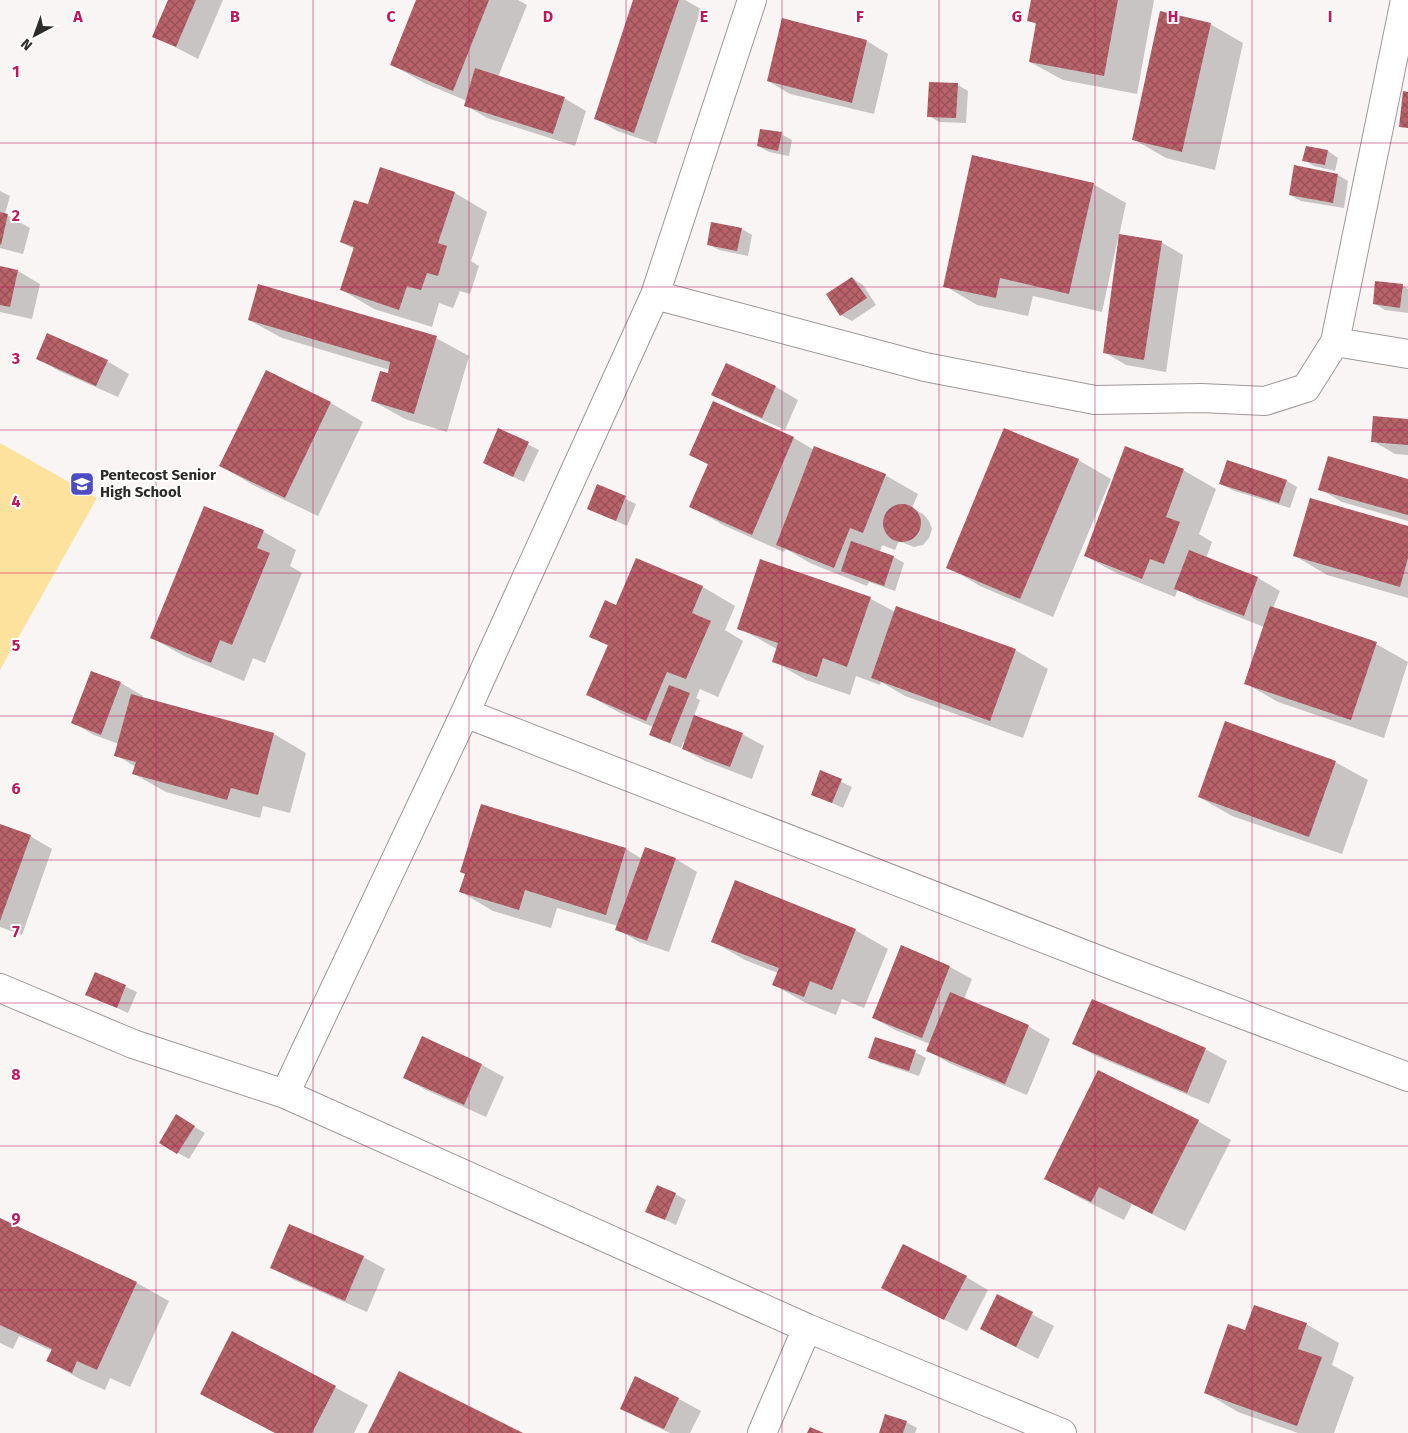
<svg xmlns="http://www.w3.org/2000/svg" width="1408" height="1433" font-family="'Fira Sans',sans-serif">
<defs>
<pattern id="building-cross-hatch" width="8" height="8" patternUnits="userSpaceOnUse" patternTransform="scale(1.25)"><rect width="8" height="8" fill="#b8626a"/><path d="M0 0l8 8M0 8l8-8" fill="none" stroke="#965157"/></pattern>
</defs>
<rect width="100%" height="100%" fill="#f9f5f4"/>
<path fill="#fde29d" d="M0,443L97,498L0,670Z"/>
<path fill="#0003" d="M170,0H223L198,59L154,36Z
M418,0H518L527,5L498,77L564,98L586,111L575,146L487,118L465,105L467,101L424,83L391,64Z
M635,0H685L701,9L656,144L617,131L595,118Z
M1032,0H1154L1137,94L1063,80L1030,62L1037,25L1028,20Z
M1210,24L1243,43L1215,170L1166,158L1133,139Z
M867,41L888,54L874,114L790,94L768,81Z
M958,85L968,91L966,123L939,122L929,116Z
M781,134L792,140L789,156L769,152L758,146Z
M1328,151L1338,158L1335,171L1314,166L1304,160Z
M381,169L455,193L487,212L471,261L479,266L470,294L460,291L453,308L439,303L432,327L374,309L342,290L354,249L341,242L369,206Z
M1338,175L1348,181L1344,208L1301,201L1290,195Z
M1093,184L1126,203L1119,236L1161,242L1183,255L1166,372L1126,365L1104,352L1120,238H1118L1102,312L1033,296L1028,316L977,305L945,286Z
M0,191L10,196L5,214L30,228L23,254L0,248Z
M742,229L752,235L748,256L719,250L708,244Z
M0,268L18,271L40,284L32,319L0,312Z
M852,278L863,285L876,305L852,321L841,315Z
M1403,286L1408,289V313L1385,310L1374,303Z
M249,320L436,338L469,356L447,432L405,419L373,401L390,370L282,338Z
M37,358L107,361L129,374L118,397L59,371Z
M726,365L776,387L798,400L785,430L735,407L713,394Z
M331,403L363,422L318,516L253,485L221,466Z
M714,403L794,438L814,450L885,475L918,494L912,508L923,514L929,521L932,529L929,538L923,545L914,547L899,541L895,550L882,545L880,552L894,557L904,563L895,591L869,582L867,586L810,563L786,549L784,552L723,525L690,506L709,465L690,455Z
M1408,420V455L1395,454L1373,441Z
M499,430L539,450L524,482L495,468Z
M1078,460L1111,479L1053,617L980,586L948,567Z
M1228,462L1287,481L1297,487L1290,508L1232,490L1221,484Z
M1183,470L1216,489L1199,534L1212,542L1206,558L1258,578L1280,591L1273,608L1376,644L1408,662L1384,738L1278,702L1245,683L1264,627L1198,601L1178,589L1175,597L1118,574L1085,556Z
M1408,480V521L1342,502L1320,489Z
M598,486L636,504L627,526L589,509Z
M205,507L264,532L296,550L290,566L302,573L265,663L253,658L244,681L184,656L152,638Z
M1408,527V598L1327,575L1295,556Z
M637,559L703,587L735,606L725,630L743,641L718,697L700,689L696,698L700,700L694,716L742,734L764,746L752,779L705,761L683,749L685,743L683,742L681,748L661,740L651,734L653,727L620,713L588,695L608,646L591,636L616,606Z
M761,561L871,599L895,612L1015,650L1048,669L1023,738L905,696L881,682L880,685L856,676L850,695L806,680L773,661L777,649L739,628Z
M92,672L121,683L143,696L142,698L274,734L306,753L290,813L263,806L260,818L166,792L134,774L136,767L116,755L119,744L94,735L72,722Z
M1335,762L1368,780L1342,854L1232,816L1199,797Z
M821,772L852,787L843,808L812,794Z
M481,805L626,849L642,859H676L697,872L669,952L639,942L617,929L618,926L557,908L551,928L493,911L461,892Z
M0,826L30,836L52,849L22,935L0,927Z
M855,930L888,949L864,1008L842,999L836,1015L806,1003L774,985L778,973L745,960L712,941Z
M901,947L950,967L972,979L964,999L1028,1026L1050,1039L1027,1095L949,1063L927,1050L930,1044L895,1030L874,1018Z
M95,973L137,992L128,1013L87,994Z
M422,1038L482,1065L504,1077L486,1117L426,1090L405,1078Z
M1074,1044L1205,1049L1227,1061L1209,1104L1096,1056Z
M915,1052L926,1058L919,1076L880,1063L870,1057Z
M176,1116L205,1133L189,1159L160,1143Z
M1198,1121L1231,1140L1185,1231L1132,1204L1124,1220L1078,1197L1046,1178Z
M675,1194L686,1200L676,1225L647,1211Z
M0,1220L137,1283L169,1301L130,1387L110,1378L105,1390L80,1379L48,1361L52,1351L19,1336L13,1349L0,1343Z
M363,1257L385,1269L367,1312L294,1280L272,1267Z
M966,1277L988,1290L967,1331L905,1300Z
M998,1296L1054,1326L1038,1359L981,1329Z
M1306,1324L1339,1343L1332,1365L1354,1377L1334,1433H1298L1238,1412L1206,1393L1246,1332Z
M233,1333L368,1405L354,1433H275L202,1393Z
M636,1378L679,1399L701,1411L690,1433H670L644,1421L622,1408Z
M906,1422L917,1428L915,1433H881Z"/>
<path fill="url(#building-cross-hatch)" d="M168,0H196L176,47L152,37Z
M416,0H489L453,91L390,65Z
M633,0H679L634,133L594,119Z
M1031,0H1118L1104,76L1029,62L1036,23L1027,21Z
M1160,11L1211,23L1182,152L1132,140Z
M782,18L867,40L852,103L767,81Z
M475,68L565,97L553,134L464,106Z
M929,82L958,83L956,118L927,117Z
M1403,91L1408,92V128L1399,127Z
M760,129L782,132L778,151L757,146Z
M1306,146L1328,150L1325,165L1302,161Z
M972,155L1094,183L1069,294L1000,278L996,298L943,287Z
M1294,165L1338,174L1333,203L1289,195Z
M380,167L455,192L438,243L447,246L438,276L427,273L421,290L407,286L399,310L340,290L354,247L340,242L354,200L368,204Z
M0,212L8,214L1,245L0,244Z
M711,222L742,228L737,251L707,245Z
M1119,234L1162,241L1144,360L1103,353Z
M0,266L18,270L10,307L0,305Z
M852,277L867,298L840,316L826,294Z
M1375,281L1403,284L1400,308L1373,304Z
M258,284L437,336L414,414L371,401L380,371L388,373L390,362L248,320Z
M47,333L108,360L96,386L36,359Z
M726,363L776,386L762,418L711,395Z
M266,370L331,402L285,498L219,466Z
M713,401L794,437L752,535L689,507L708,464L689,455Z
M1373,416L1408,419V445L1371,442Z
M498,428L529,442L513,477L483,463Z
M1004,428L1079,459L1020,599L946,568Z
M814,446L886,474L863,533L850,528L834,568L776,545Z
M1125,446L1184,469L1166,517L1180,522L1164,564L1150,559L1142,579L1084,556Z
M1328,456L1408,479V515L1318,490Z
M1227,460L1287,480L1279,503L1219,484Z
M597,484L626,496L616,521L587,509Z
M1310,498L1408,526V558L1400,587L1293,556Z
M883 523a19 19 0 1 1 38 0a19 19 0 1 1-38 0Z
M204,506L264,530L257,548L270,553L232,645L220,640L211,663L150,638Z
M851,541L894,556L884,586L841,571Z
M1189,550L1258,577L1244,616L1174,589Z
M636,558L703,586L692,613L711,621L686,679L667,672L646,721L586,695L608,645L589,637L605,600L616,605Z
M760,559L871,597L847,667L823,658L817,677L772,662L778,643L737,629Z
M896,606L1016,649L990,721L871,678Z
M1270,606L1377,642L1351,720L1244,684Z
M91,671L121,682L101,735L71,723Z
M669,685L690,693L670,743L649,735Z
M131,694L274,733L258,795L231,788L227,800L132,774L136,762L114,756Z
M694,715L743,733L730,767L682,749Z
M1225,721L1336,761L1309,837L1198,797Z
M820,770L842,779L832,803L811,795Z
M481,804L626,848L606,915L525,890L519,910L459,892L465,874L460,872Z
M0,824L31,835L0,921Z
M645,847L676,858L647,941L615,930Z
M735,880L856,929L832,990L810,981L804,997L772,985L779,968L711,942Z
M901,945L950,966L922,1038L872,1018Z
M95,972L126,985L117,1008L85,995Z
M950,992L1029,1025L1005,1084L926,1051Z
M1092,999L1206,1048L1187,1093L1072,1044Z
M422,1036L482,1064L464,1105L403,1078Z
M875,1037L916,1050L909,1071L868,1058Z
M1098,1070L1199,1120L1152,1214L1099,1187L1091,1202L1044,1179Z
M176,1114L195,1126L177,1154L159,1143Z
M657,1185L676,1193L665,1220L645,1212Z
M0,1218L137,1282L97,1370L77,1361L72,1373L46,1361L52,1349L0,1325Z
M289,1224L364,1256L345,1301L270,1268Z
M903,1244L967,1276L944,1320L881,1288Z
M997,1294L1033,1312L1016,1347L980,1329Z
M1254,1305L1307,1323L1298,1349L1322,1357L1297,1426L1204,1393L1228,1324L1245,1330Z
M232,1331L336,1386L312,1433H275L200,1394Z
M399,1371L523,1433H368Z
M635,1376L679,1398L664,1429L620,1409Z
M885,1414L907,1421L903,1433H879Z
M810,1427L824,1433H807Z"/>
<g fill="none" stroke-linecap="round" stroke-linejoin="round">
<defs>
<path id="minor" d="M655,295L925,367L1095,400L1201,398L1265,401L1306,388L1335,342L1405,0
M1335,342L1408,354
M465,713L1117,967L1408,1077
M0,988L133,1044L285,1094L807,1328L1062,1433
M285,1094L465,713L655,295L752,0
M762,1433L807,1328"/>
</defs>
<use href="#minor" stroke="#9d9998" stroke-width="30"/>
<use href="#minor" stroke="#fff" stroke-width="28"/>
</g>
<path fill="none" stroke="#c2185b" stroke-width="1" stroke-opacity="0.55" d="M156,0V1433M313,0V1433M469,0V1433M626,0V1433M782,0V1433M939,0V1433M1095,0V1433M1252,0V1433M0,143H1408M0,287H1408M0,430H1408M0,573H1408M0,716H1408M0,860H1408M0,1003H1408M0,1146H1408M0,1290H1408"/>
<defs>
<symbol id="school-square" viewBox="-11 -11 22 22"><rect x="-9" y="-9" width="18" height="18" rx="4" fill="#4c4dc3" stroke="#fff"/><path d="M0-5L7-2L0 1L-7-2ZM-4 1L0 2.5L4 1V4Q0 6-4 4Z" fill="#fff"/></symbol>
</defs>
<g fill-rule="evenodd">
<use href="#school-square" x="68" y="470" width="28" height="28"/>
</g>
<g text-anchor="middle" stroke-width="4" stroke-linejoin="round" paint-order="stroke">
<g font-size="15" font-weight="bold" fill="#2d2c2b" stroke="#fff" text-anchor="start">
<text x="100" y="480">Pentecost Senior<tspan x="100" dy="17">High School</tspan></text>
</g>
</g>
<g font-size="16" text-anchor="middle" font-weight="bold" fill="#c2185b" stroke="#fff" stroke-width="4" stroke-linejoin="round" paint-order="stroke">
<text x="78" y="22">A</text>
<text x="235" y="22">B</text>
<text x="391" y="22">C</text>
<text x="548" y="22">D</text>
<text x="704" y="22">E</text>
<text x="860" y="22">F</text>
<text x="1017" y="22">G</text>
<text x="1173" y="22">H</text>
<text x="1330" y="22">I</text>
<text x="16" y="77">1</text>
<text x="16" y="221">2</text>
<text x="16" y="364">3</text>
<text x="16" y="507">4</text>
<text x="16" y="651">5</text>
<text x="16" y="794">6</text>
<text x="16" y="937">7</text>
<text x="16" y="1080">8</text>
<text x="16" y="1224">9</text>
</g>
<g transform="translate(35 35) rotate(221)" stroke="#ffffff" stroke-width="4" paint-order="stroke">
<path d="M0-4L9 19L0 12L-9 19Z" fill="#2d2c2b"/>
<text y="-8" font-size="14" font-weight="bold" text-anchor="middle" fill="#2d2c2b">N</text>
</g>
</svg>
